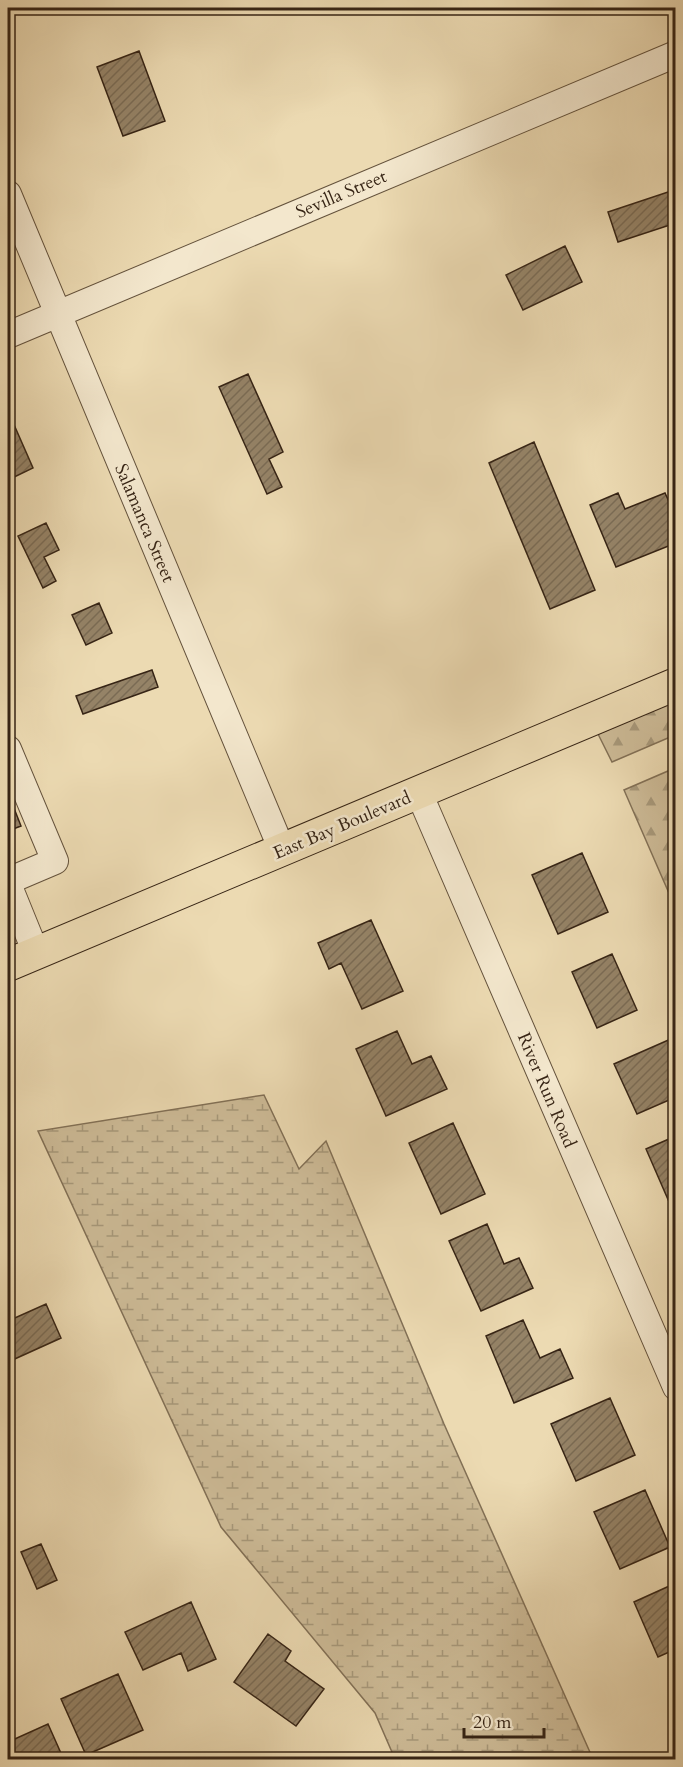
<svg xmlns="http://www.w3.org/2000/svg" width="683" height="1767" font-family="Cardo,serif">
<defs>
<pattern id="forest-firs" width="22" height="20" patternUnits="userSpaceOnUse" patternTransform="scale(1.5)"><rect width="22" height="20" fill="#cdbb97"/><path d="M5 1l3.5 6h-7zM16 11l3.5 6h-7z" fill="#a7987a"/></pattern>
<pattern id="wetland-marsh" width="20" height="14" patternUnits="userSpaceOnUse" patternTransform="scale(1.5)"><rect width="20" height="14" fill="#cdbb97"/><path d="M1 5h8M5 5V1M11 12h8M15 12V8" fill="none" stroke="#a7987a"/></pattern>
<pattern id="building-hatch" width="6" height="6" patternUnits="userSpaceOnUse" patternTransform="scale(1.5)"><rect width="6" height="6" fill="#958367"/><path d="M-1 1l2-2M0 6l6-6M5 7l2-2" fill="none" stroke="#7a6b54"/></pattern>
</defs>
<rect width="100%" height="100%" fill="#ecdab2"/>
<filter id="stains"><feTurbulence type="fractalNoise" baseFrequency=".00333" numOctaves="4"/><feColorMatrix values="0 0 0 0 .2 0 0 0 0 .09 0 0 0 0 .02 0 0 0 .5 -.17"/></filter>
<radialGradient id="worn" r=".72"><stop offset=".6" stop-color="#630" stop-opacity="0"/><stop offset="1" stop-color="#630" stop-opacity=".3"/></radialGradient>
<path fill="url(#forest-firs)" stroke="#827056" stroke-width="1.5" d="M675,701V735L612,762L598,734Z
M675,768V907L624,790Z"/>
<path fill="url(#wetland-marsh)" stroke="#827056" stroke-width="1.5" d="M264,1095L299,1169L326,1141L444,1424L593,1759H395L375,1713L221,1527L38,1131Z"/>
<path fill="url(#building-hatch)" stroke="#362415" stroke-width="1.5" d="M139,51L165,121L123,136L97,67Z
M674,190L676,223L618,242L608,212Z
M565,246L582,282L523,310L506,275Z
M248,374L283,452L269,459L282,487L267,494L219,387Z
M8,411L33,468L8,480Z
M534,442L595,590L550,609L489,463Z
M618,493L625,509L665,493L676,517V543L616,567L590,505Z
M46,523L59,550L44,557L56,581L43,588L18,536Z
M99,603L112,633L86,645L72,615Z
M152,670L158,687L83,714L76,696Z
M8,793L21,826L8,831Z
M582,853L608,912L558,934L532,875Z
M371,920L403,991L362,1009L341,963L329,969L318,943Z
M612,954L637,1010L597,1028L572,972Z
M397,1031L412,1064L431,1056L447,1089L386,1116L356,1049Z
M673,1038L676,1043V1097L637,1114L614,1064Z
M453,1123L485,1194L441,1214L409,1143Z
M676,1136V1202L670,1204L646,1149Z
M487,1224L504,1264L519,1258L533,1288L481,1311L449,1241Z
M46,1304L61,1338L8,1362V1321Z
M523,1320L540,1358L560,1349L573,1378L514,1403L486,1336Z
M610,1398L635,1455L576,1481L551,1424Z
M645,1490L670,1547L620,1569L594,1512Z
M41,1544L57,1580L37,1589L21,1552Z
M676,1583V1649L658,1657L634,1602Z
M191,1602L216,1659L188,1671L181,1653L143,1670L125,1632Z
M268,1634L291,1651L285,1661L324,1689L296,1726L234,1682Z
M118,1674L143,1730L86,1755L61,1699Z
M48,1724L64,1760H8V1742Z"/>
<g fill="none" stroke-linecap="round" stroke-linejoin="round">
<defs>
<path id="minor" d="M8,194L282,850
M8,335L676,54
M8,749L55,861L8,881
M419,793L676,1387
M8,884L36,953"/>
<path id="major" d="M8,965L676,684"/>
</defs>
<use href="#minor" stroke="#64523c" stroke-width="28"/>
<use href="#major" stroke="#362415" stroke-width="34"/>
<use href="#minor" stroke="#f3e7cd" stroke-width="26"/>
<use href="#major" stroke="#ecdab2" stroke-width="32"/>
</g>
<g text-anchor="middle" stroke-width="5" stroke-linejoin="round" paint-order="stroke">
<g font-size="18" fill="#362415" stroke="#f3e7cd">
<text transform="translate(341 194) rotate(-23)" y="6">Sevilla Street</text>
<text transform="translate(145 523) rotate(67)" y="6">Salamanca Street</text>
<text transform="translate(342 825) rotate(-23)" y="6">East Bay Boulevard</text>
<text transform="translate(547 1090) rotate(67)" y="6">River Run Road</text>
</g>
</g>
<rect width="683" height="1767" fill="none" stroke="#ecdab2" stroke-width="30"/>
<rect x="9" y="9" width="665" height="1749" fill="none" stroke="#362415" stroke-width="3"/>
<rect x="15" y="15" width="653" height="1737" fill="none" stroke="#362415" stroke-width="1.5"/>
<path d="M464 1728v9h80v-9" fill="none" stroke="#362415" stroke-width="3"/>
<text x="473" y="1728" font-size="18" fill="#362415" stroke="#f3e7cd" stroke-width="4.5" paint-order="stroke">20 m</text>
<rect width="100%" height="100%" filter="url(#stains)"/>
<rect width="100%" height="100%" fill="url(#worn)"/>
</svg>
